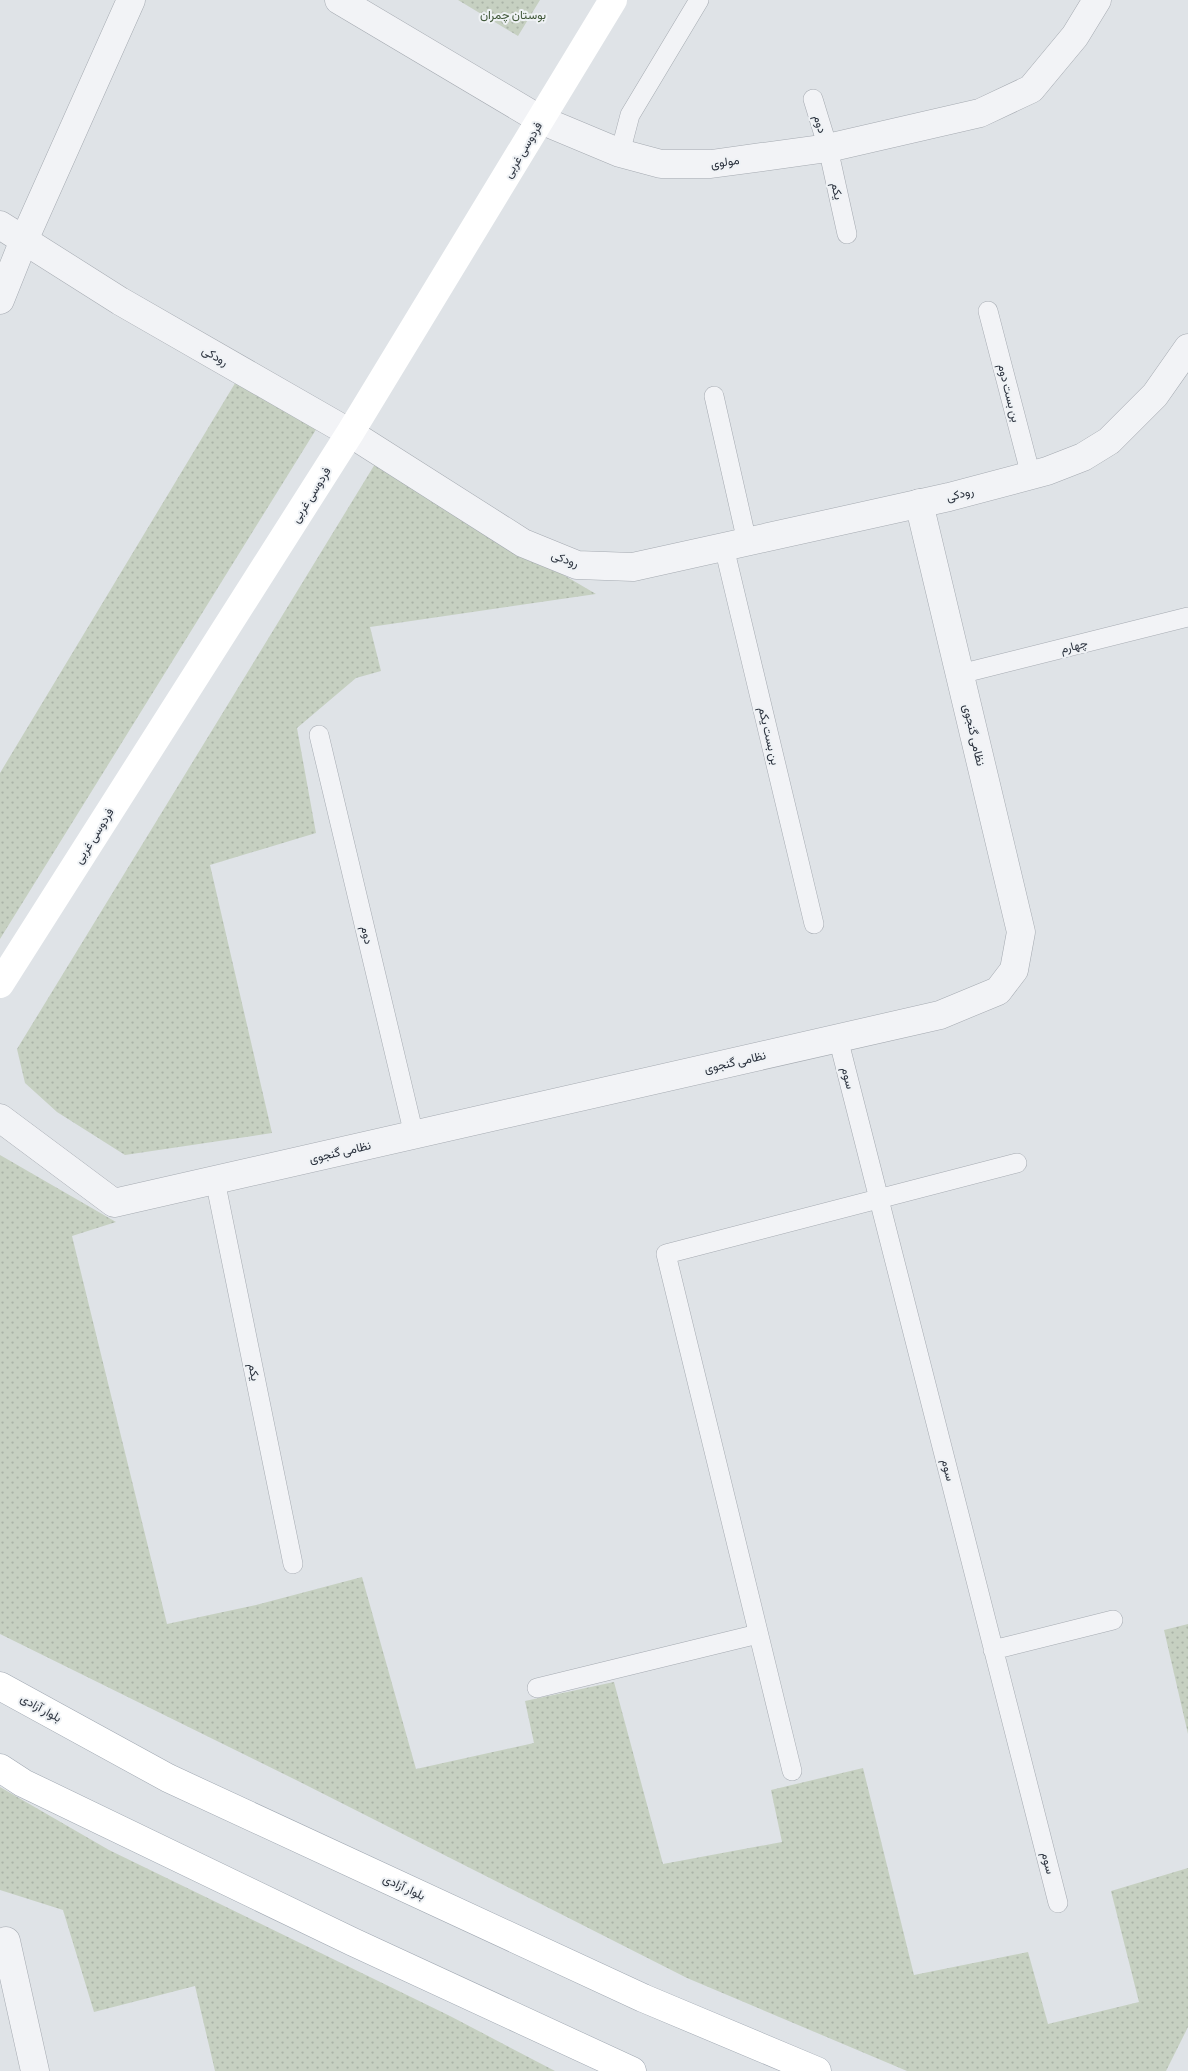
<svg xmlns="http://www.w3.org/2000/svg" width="1188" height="2071" font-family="Commissioner,Vazirmatn,sans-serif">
<defs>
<pattern id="park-dots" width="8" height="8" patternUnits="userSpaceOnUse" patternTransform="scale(1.25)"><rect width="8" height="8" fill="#c6d0c1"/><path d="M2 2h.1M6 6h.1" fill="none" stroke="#aab3a7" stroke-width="1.8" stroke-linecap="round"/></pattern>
</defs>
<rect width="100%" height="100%" fill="#dfe3e7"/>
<path fill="url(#park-dots)" d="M458,0H540L518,36Z
M237,380L317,428L0,939V773Z
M375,464L596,594L370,627L381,671L356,678L297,728L316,833L210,865L272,1133L125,1155L57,1112L25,1083L17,1049Z
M0,1155L116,1222L72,1236L167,1624L256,1605L362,1577L416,1769L534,1743L525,1701L614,1682L663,1864L782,1842L771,1790L863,1768L914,1975L1028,1952L1048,2024L1139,2002L1111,1891L1188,1868V2027L1166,2071H907L687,1978L298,1781L0,1634Z
M1188,1624V1734L1164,1630Z
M0,1787L109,1850L450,2016L555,2071H215L195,1986L94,2012L63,1910L0,1890Z"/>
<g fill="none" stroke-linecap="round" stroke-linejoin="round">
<defs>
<path id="service" d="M813,99L828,148L847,234
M620,153L630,115L699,0
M988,311L1031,476
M714,396L747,542
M724,547L814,924
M960,674L1188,617
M319,735L414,1135
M838,1038L1058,1903
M215,1180L293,1564
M993,1650L1113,1620
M537,1688L758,1634
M792,1771L666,1254L1017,1163"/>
<path id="minor" d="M0,300L24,240L131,0
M0,1118L114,1203L940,1015L998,991L1014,970L1021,932L919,503
M6,1941L35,2071"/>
<path id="tertiary" d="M339,0L541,120L620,153L661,164H711L828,148L980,113L1031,89L1075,36L1097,0
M0,225L120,301L350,433L523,543L577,565L633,567L949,497L1047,471L1083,457L1109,441L1155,395L1188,348"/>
<path id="primary" d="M0,1686L168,1778L643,1998L817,2071
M0,1768L23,1783L353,1942L632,2071"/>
</defs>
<use href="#service" stroke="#a5aab1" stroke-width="20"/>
<use href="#minor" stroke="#a5aab1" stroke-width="29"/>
<use href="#tertiary" stroke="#a5aab1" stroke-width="29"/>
<use href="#primary" stroke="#a0a8b2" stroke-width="29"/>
<use href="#service" stroke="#f2f3f6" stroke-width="19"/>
<use href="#minor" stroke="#f2f3f6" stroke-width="28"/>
<use href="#tertiary" stroke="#f2f3f6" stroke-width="28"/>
<path stroke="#fff" stroke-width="28" d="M0,984L350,433L613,0"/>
<use href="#primary" stroke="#fff" stroke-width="28"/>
</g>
<g text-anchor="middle" stroke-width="4" stroke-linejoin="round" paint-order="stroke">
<g font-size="12" fill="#3f5738" stroke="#eff2f5">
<text x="513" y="19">بوستان چمران</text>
</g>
<g font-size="12" fill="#2a313d" stroke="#eff2f5">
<text transform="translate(820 124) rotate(73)" y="4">دوم</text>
<text transform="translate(523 150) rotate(-59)" y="4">فردوسی غربی</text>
<text transform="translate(725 162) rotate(-8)" y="4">مولوی</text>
<text transform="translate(837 191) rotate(77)" y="4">یکم</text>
<text transform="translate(215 356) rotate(30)" y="4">رودکی</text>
<text transform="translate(1009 393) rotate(76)" y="4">بن بست دوم</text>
<text transform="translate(960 494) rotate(-14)" y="4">رودکی</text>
<text transform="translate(311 495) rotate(-58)" y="4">فردوسی غربی</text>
<text transform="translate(565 559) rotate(20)" y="4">رودکی</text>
<text transform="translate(1074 646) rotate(-14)" y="4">چهارم</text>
<text transform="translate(974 735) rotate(77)" y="4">نظامی گنجوی</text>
<text transform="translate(769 736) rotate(77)" y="4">بن بست یکم</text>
<text transform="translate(94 836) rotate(-58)" y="4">فردوسی غربی</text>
<text transform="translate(367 935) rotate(77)" y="4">دوم</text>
<text transform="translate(735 1062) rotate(-13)" y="4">نظامی گنجوی</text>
<text transform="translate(848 1078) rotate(76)" y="4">سوم</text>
<text transform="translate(340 1152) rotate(-13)" y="4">نظامی گنجوی</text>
<text transform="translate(254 1372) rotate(79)" y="4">یکم</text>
<text transform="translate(948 1470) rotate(76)" y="4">سوم</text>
<text transform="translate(41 1708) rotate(29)" y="4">بلوار آزادی</text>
<text transform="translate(1048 1863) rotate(76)" y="4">سوم</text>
<text transform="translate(404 1887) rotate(25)" y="4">بلوار آزادی</text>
</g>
</g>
</svg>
